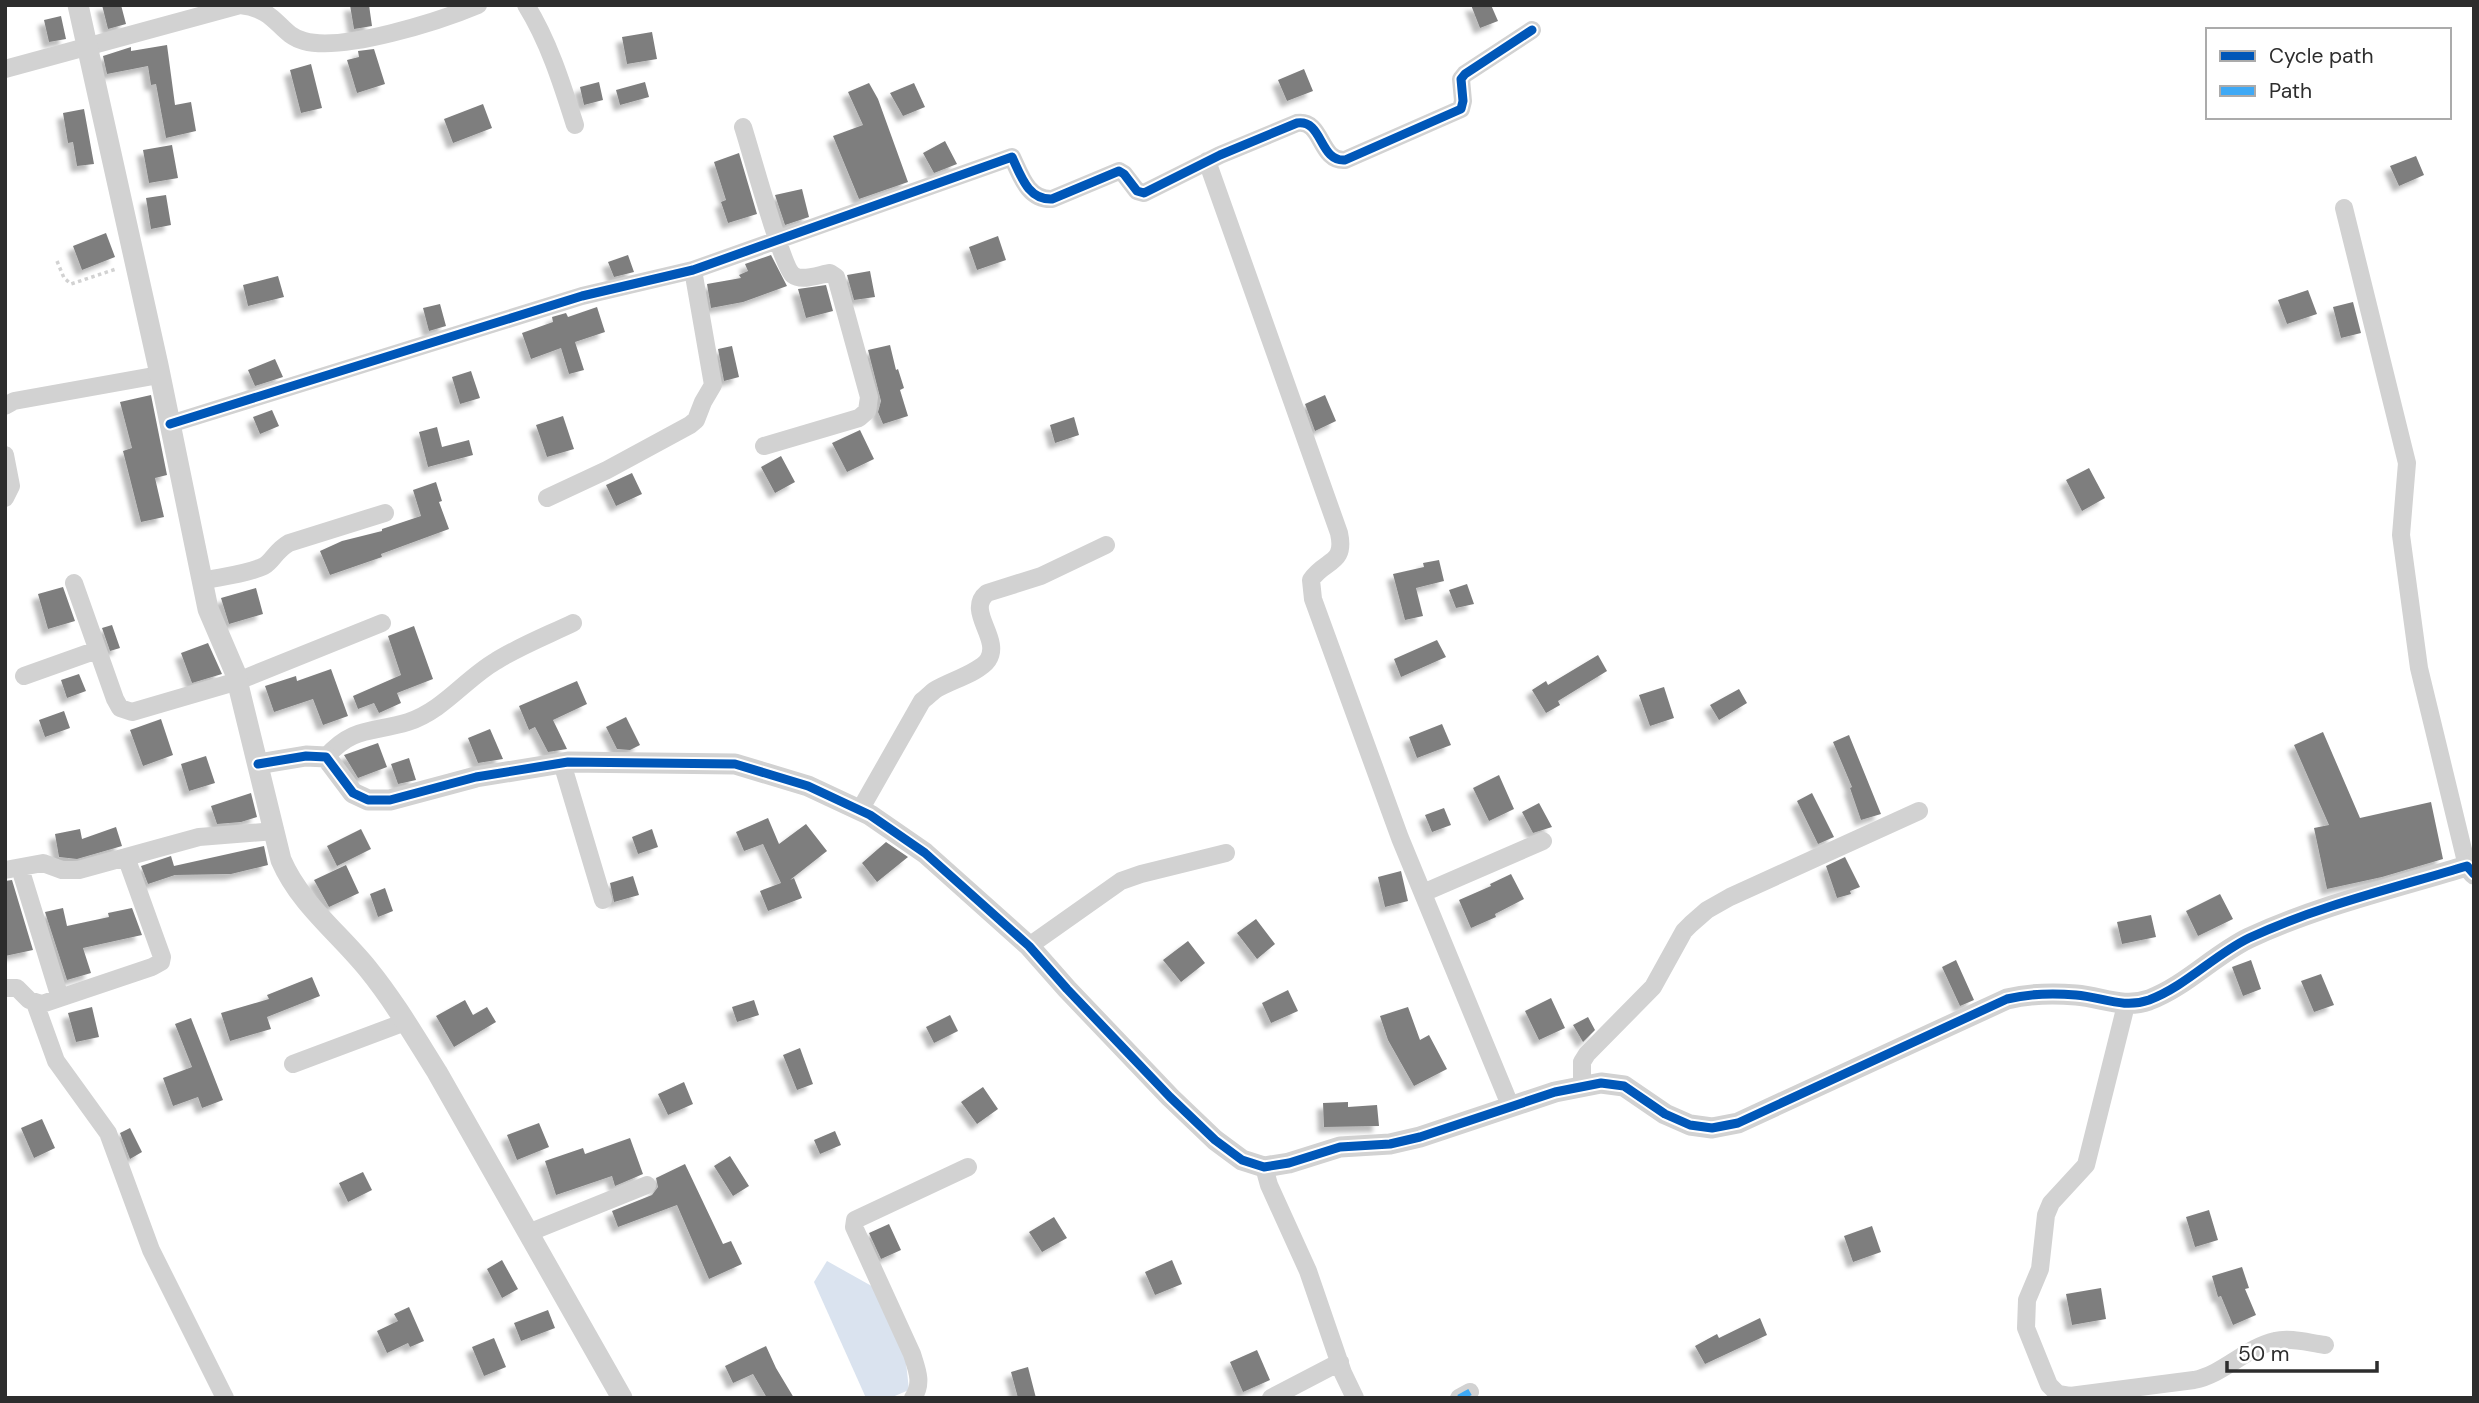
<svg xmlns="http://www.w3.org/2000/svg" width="2479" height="1403" font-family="'DM Sans',sans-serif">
<defs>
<filter id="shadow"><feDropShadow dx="-6" dy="6" stdDeviation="2" flood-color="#0004"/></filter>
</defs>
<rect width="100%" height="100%" fill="#fff"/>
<path fill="#dae3ef" d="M827,1261L877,1289L905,1353L909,1390L890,1398H866L814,1282Z"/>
<path fill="#7e7e7e" filter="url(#shadow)" d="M102,5H121L126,24L108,29Z
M350,5H369L372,26L354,29Z
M1471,5H1491L1498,21L1480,28Z
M61,16L66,39L49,42L44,20Z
M652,32L657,59L627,64L622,37Z
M167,45L175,105L191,102L196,131L166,138L156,84L151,85L148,66L107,74L103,56L131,47V51Z
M374,49L385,84L357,93L347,60L359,57L358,51Z
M311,64L322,108L301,113L290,70Z
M1304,69L1313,91L1287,101L1278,80Z
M599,82L603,100L584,105L580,87Z
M645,82L649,97L620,105L616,90Z
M869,83L878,99L908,182L859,199L833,136L863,125L848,92Z
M914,83L925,107L903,116L890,93Z
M483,104L492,128L453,143L444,119Z
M84,109L94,164L77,166L73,142L68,143L63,113Z
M945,141L957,164L934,173L923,153Z
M172,145L178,178L149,183L143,150Z
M739,153L757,214L728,223L721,202L726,200L714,162Z
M2416,156L2424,175L2399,186L2390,166Z
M802,189L809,217L785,225L775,195Z
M166,195L171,225L151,229L146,198Z
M106,233L115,257L82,270L73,246Z
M998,236L1006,260L977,270L969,247Z
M628,255L634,272L614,277L608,262Z
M771,255L787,286L743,302L711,308L707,284L741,278L739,275L748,271L745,264Z
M870,271L875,297L854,300L847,275Z
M278,276L284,297L248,306L243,285Z
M826,285L833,311L806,318L798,289Z
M2308,290L2317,314L2287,324L2278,300Z
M2353,302L2361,333L2341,338L2333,307Z
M440,304L446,326L429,331L423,308Z
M597,307L605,332L575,342L584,370L569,374L561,348L531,359L522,333L553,322L552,317L566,313L568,317Z
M890,345L896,370L898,369L904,388L900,390L908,416L883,424L878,412L881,401L868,350Z
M732,346L739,377L724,381L718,349Z
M275,359L283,377L255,386L248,370Z
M471,371L480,398L460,404L452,377Z
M151,395L167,475L155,478L164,517L141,522L123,451L132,448L120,402Z
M1325,395L1336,421L1315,431L1305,404Z
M272,410L279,426L260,434L253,417Z
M563,416L574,449L547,457L536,425Z
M1074,417L1079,435L1055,443L1050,425Z
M437,427L442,447L469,440L473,455L428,467L419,432Z
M860,430L874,459L847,472L832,443Z
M781,456L795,482L775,493L761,467Z
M2089,468L2105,498L2082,511L2066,480Z
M632,473L642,494L616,506L606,485Z
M436,482L442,501L439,502L449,529L381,554L382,557L330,575L320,551L342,541L382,531V529L421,516L413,490Z
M1439,560L1444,581L1416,588L1423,616L1405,620L1393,574L1424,567L1423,563Z
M1467,584L1474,604L1456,608L1449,590Z
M63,587L75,621L48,629L38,594Z
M256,588L263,614L229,624L221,598Z
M112,625L120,648L110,651L102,628Z
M414,626L433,679L397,693L401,703L379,713L374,703L358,709L353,696L401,675L388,636Z
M1437,640L1446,657L1401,677L1394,659Z
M208,643L222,674L192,683L181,653Z
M1598,655L1607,671L1558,701L1560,705L1546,713L1532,690L1546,681L1548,685Z
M331,669L348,716L323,725L313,699L274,712L265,686L296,676L297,681Z
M79,674L86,691L67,698L61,680Z
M577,681L587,704L553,720L567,749L548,752L535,727L529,730L519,706Z
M1664,687L1674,718L1650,726L1639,695Z
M1739,689L1747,703L1719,720L1710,705Z
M64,711L70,728L45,737L39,720Z
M626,717L640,745L630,750L617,749L606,727Z
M161,719L173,755L143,766L130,730Z
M1442,724L1451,745L1417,758L1409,737Z
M490,729L503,759L478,763L468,738Z
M2323,732L2360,818L2431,802L2443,859L2382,877L2327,889L2314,828L2329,825L2294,745Z
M1849,735L1881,814L1861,820L1850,788L1852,787L1833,742Z
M378,743L387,767L358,778L344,755Z
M206,756L215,783L189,791L181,764Z
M409,758L416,780L398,784L391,764Z
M1499,775L1514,809L1489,821L1473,788Z
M251,793L257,817L241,822L217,824L211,806Z
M1812,793L1834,837L1818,844L1797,801Z
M1539,803L1552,827L1533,833L1522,812Z
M1444,808L1451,825L1432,832L1425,815Z
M768,818L779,844L806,824L827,851L790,880L794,878L802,898L768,911L760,891L781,883L763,844L744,851L736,832Z
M116,827L122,846L77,859L59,857L55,834L80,829L82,839Z
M361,829L371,849L337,866L327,846Z
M652,829L658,847L638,854L632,837Z
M886,842L908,857L877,882L862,863Z
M264,846L268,865L231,874L175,875L148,884L141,866L171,856L174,866Z
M1845,857L1860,887L1850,891L1851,894L1837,898L1826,866Z
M346,865L359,893L329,907L314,880Z
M1401,871L1408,901L1385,907L1378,877Z
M1511,874L1524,899L1495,914L1496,917L1471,928L1459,900L1491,886L1490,884Z
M633,876L639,895L614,902L610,883Z
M12,880L33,950L5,956V881Z
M385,888L393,911L378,917L370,894Z
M2220,894L2233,919L2198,936L2186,911Z
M63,908L67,926L109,917L108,913L132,908L142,935L83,948L91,973L67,980L45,912Z
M2151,915L2156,937L2122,944L2117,922Z
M1256,919L1275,944L1257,959L1237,933Z
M1188,941L1205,963L1181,982L1163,960Z
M1956,960L1974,1000L1960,1006L1942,967Z
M2251,960L2261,989L2243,996L2232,967Z
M2321,974L2334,1005L2314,1012L2301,981Z
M312,977L320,996L267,1017L271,1029L230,1041L221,1013L269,999L267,995Z
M1288,990L1298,1011L1271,1023L1262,1003Z
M1551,998L1565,1028L1539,1040L1525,1011Z
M465,1000L473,1015L487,1007L496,1022L454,1047L436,1016Z
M754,1000L759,1015L737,1022L732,1007Z
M92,1007L99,1037L76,1042L68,1013Z
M1408,1007L1420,1040L1429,1035L1447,1069L1414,1086L1388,1040L1380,1016Z
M950,1015L958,1031L934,1043L926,1027Z
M1588,1017L1595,1030L1583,1042L1573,1025Z
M191,1018L223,1100L202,1108L198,1097L173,1106L163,1078L192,1067L175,1024Z
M800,1048L813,1084L797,1090L783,1055Z
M684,1082L693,1104L668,1115L658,1094Z
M983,1087L998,1109L977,1124L961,1102Z
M1348,1102V1107L1377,1105L1379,1126L1324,1127L1323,1103Z
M42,1119L55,1148L34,1158L21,1128Z
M539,1123L549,1147L517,1160L507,1135Z
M130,1128L142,1152L130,1159L120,1133Z
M835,1131L841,1145L820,1154L814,1140Z
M630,1138L643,1174L615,1186L612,1176L556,1195L545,1161L583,1148L585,1154Z
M730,1156L749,1186L733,1196L714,1166Z
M685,1164L723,1244L731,1241L742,1264L709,1279L677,1205L618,1227L612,1211L652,1195L658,1187L656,1178Z
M363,1172L372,1190L348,1202L339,1183Z
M2209,1210L2218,1240L2195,1247L2186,1217Z
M1054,1217L1067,1238L1042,1252L1029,1232Z
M889,1224L901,1250L881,1259L869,1233Z
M1872,1226L1881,1252L1853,1262L1844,1236Z
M502,1260L518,1289L502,1298L487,1269Z
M1172,1260L1182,1284L1155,1295L1145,1272Z
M2242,1267L2249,1288L2245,1289L2256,1315L2233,1325L2221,1296L2218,1297L2212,1276Z
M2101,1288L2106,1319L2072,1325L2066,1294Z
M409,1307L424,1341L410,1347L408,1343L387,1353L377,1331L398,1321L394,1314Z
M548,1310L555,1328L521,1341L514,1323Z
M1760,1318L1767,1335L1705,1364L1695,1346L1717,1334L1719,1338Z
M494,1338L506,1367L484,1376L472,1347Z
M766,1346L776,1368L794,1398H767L753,1374L733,1383L725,1366Z
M1257,1350L1270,1380L1243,1392L1230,1362Z
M1028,1367L1036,1398H1018L1011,1372Z"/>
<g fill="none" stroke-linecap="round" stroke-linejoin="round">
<path stroke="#d2d2d2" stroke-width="3.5" stroke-dasharray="3.5 3.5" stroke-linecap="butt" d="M57,261L64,278L71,284L116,269"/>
<path stroke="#d2d2d2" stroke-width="18" d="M240,5C278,9 278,34 304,41C343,52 440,21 478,5
M526,5C549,42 562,84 575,125
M5,69L240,5
M743,127C750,148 782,267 793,275C802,282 821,274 830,273L836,277L869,397L867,411L859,418L764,446
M1207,161L1339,533C1346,565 1325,559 1311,580L1313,599L1400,838L1510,1105
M2344,208L2407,463L2401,535L2419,668L2467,866
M5,406L14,401L159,375
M170,424L582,296L693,270L1012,157C1021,176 1028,200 1052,199L1119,171L1124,174L1137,191L1144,193L1220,155L1297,123C1323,119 1319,162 1345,160L1461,109L1463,101L1461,79L1465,74L1532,30
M5,455L11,486L5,498
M547,498L607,470L690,425L696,420L703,402L713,385L693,270
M202,581C219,577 248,574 264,566C273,561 275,551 289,543L385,513
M74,583L115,699L120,708L132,712L238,681L382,623
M24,676L97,650
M326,757C353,726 373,733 408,722C444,710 465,679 496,661C520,646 548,635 573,623
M562,763L603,900
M860,810L922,701C926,698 931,693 935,690C949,681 979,673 988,660C1002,639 965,611 987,593L1041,576L1106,545
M20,868L60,998
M5,870L43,863L62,870H79L199,837L275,831
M1423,893L1543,841
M1029,946L1121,881L1141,874L1226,853
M5,988H17L29,1000L42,1004L152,967L161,962L162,957L126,857
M35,1003L56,1061L108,1133L151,1250L225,1398
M2126,1005L2086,1165L2051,1203L2046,1215L2040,1269L2027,1300L2026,1328L2049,1385L2058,1394L2070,1396L2194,1380C2224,1374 2245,1348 2275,1341C2290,1337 2309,1343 2325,1345
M293,1064L405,1022
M1582,1086V1062L1587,1054L1653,987L1684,931L1691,924L1707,910L1730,897L1919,811
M1264,1167L1269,1185L1308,1271L1343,1373L1355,1398
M528,1233L647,1185
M913,1398C923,1383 917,1370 912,1354L854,1227L855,1220L968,1167
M1271,1398L1340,1362
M1459,1398L1470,1392"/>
<path stroke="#d2d2d2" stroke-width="21" d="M78,5L158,365L208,609L235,672L281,860C300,904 338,932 368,969C394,1001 415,1037 437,1072L622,1398
M258,764L306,756L326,757L353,793L368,800H390L476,777L568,762L735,764L808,786L870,815L925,853L1029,946L1067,989L1170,1097L1215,1140L1242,1160L1264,1167L1289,1163L1340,1147L1390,1144L1420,1137L1555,1092L1601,1083L1624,1086L1665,1114L1690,1125L1712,1128L1738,1123L2007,999C2028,994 2054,993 2076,995C2102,997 2123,1009 2149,1000C2186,986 2214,955 2249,938C2318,906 2394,888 2467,866L2474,874"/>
<path stroke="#3fa9f5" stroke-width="7" stroke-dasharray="14 7" stroke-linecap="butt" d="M1459,1398L1470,1392"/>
<defs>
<path id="cycleway" d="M170,424L582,296L693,270L1012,157C1021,176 1028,200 1052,199L1119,171L1124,174L1137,191L1144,193L1220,155L1297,123C1323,119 1319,162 1345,160L1461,109L1463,101L1461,79L1465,74L1532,30
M258,764L306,756L326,757L353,793L368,800H390L476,777L568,762L735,764L808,786L870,815L925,853L1029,946L1067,989L1170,1097L1215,1140L1242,1160L1264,1167L1289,1163L1340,1147L1390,1144L1420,1137L1555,1092L1601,1083L1624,1086L1665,1114L1690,1125L1712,1128L1738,1123L2007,999C2028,994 2054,993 2076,995C2102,997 2123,1009 2149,1000C2186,986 2214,955 2249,938C2318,906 2394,888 2467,866L2474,874"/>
</defs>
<use href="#cycleway" stroke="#fff" stroke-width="13"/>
<use href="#cycleway" stroke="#0057b8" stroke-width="9"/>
</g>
<rect width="2479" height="1403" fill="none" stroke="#2d2d2d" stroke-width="14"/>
<rect x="2206" y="28" width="245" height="91" fill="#ffffff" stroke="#ababab" stroke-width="2"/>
<rect x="2220" y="51" width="35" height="10" fill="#0057b8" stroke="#ababab" stroke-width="2"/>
<text x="2269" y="63" font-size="21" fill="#2d2d2d">Cycle path</text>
<rect x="2220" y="86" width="35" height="10" fill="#3fa9f5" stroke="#ababab" stroke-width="2"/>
<text x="2269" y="98" font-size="21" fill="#2d2d2d">Path</text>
<path d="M2227 1361v10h150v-10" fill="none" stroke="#2d2d2d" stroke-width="3.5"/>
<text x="2238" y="1361" font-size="21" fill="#2d2d2d" stroke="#ffffff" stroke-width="5" paint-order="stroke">50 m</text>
</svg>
